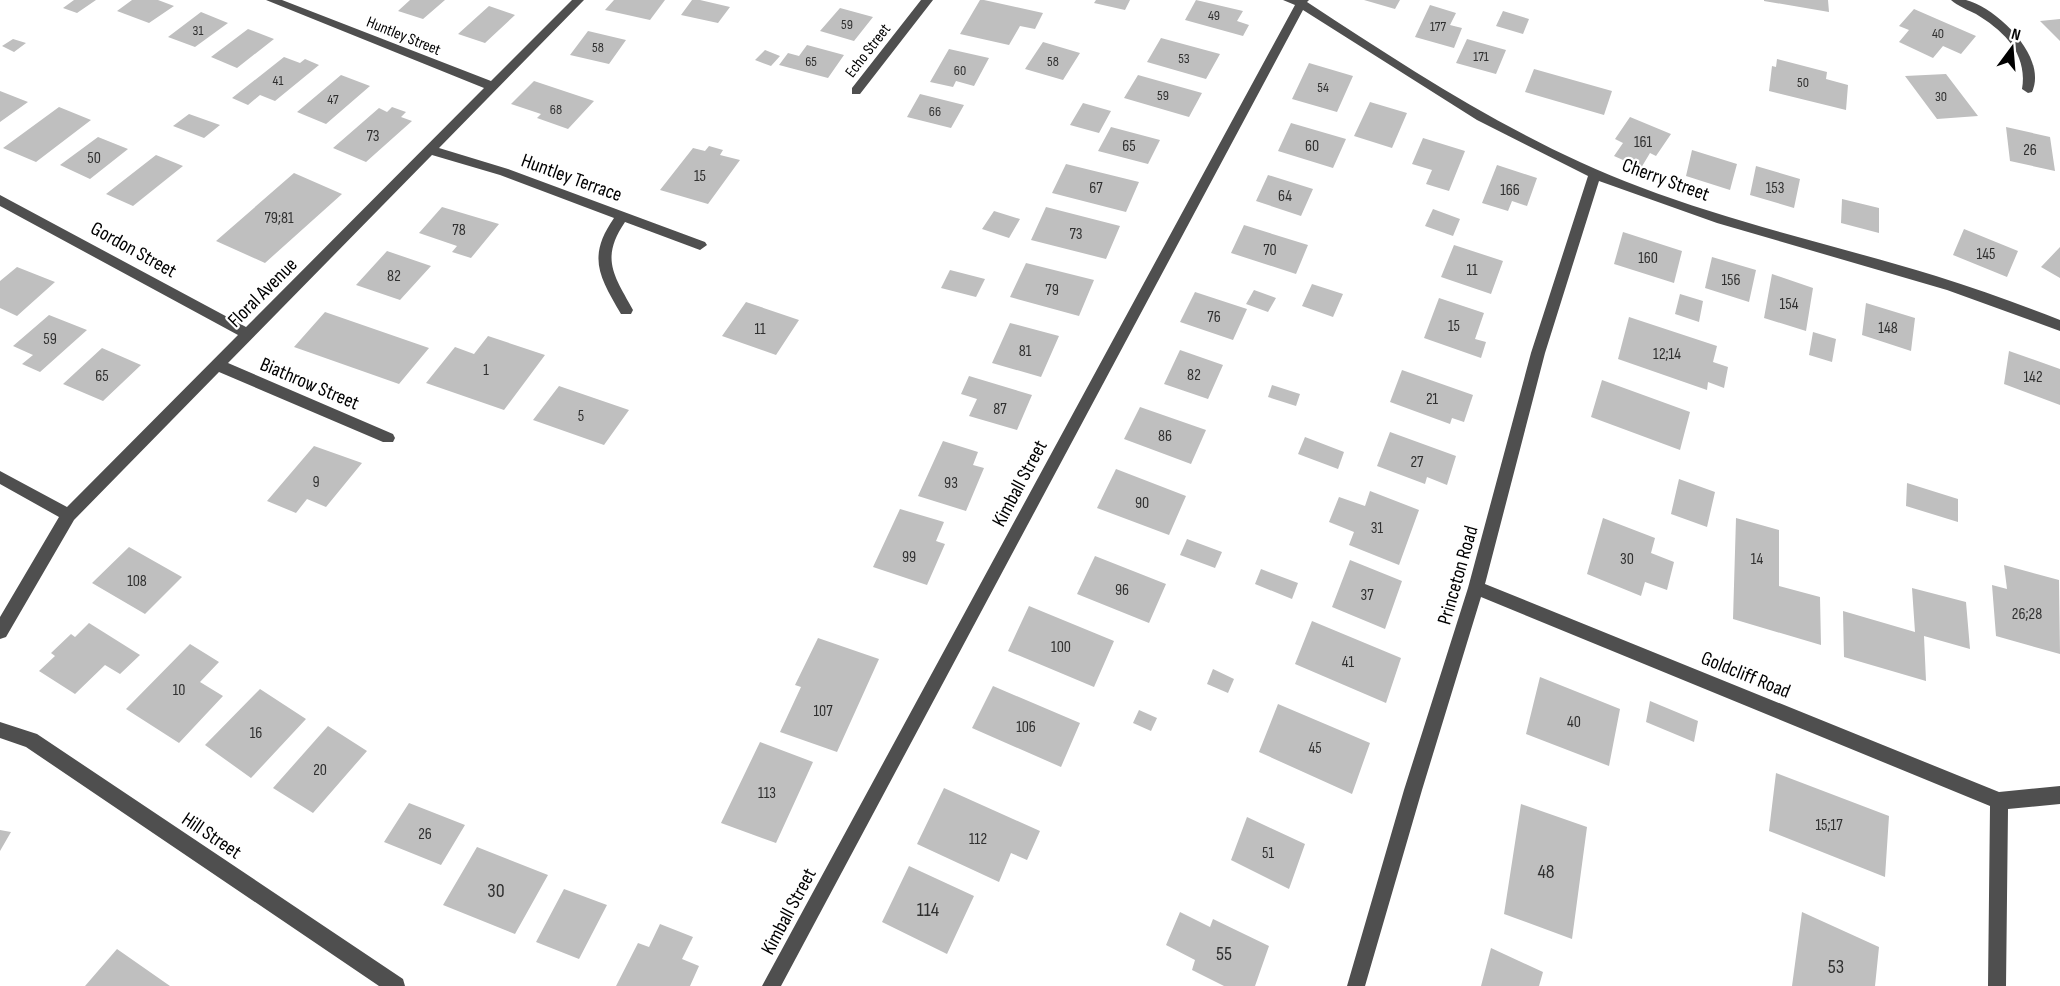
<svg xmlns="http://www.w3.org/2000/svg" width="2060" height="986" font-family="'Sofia Sans Condensed',sans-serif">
<rect width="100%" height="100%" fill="#fff"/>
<path fill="#bfbfbf" d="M74,0H96L77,13L63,8Z
M132,0H158L174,6L149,23L117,11Z
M410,0H445L423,19L398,11Z
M614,0H665L650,20L605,10Z
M692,0H700L730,7L718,23L681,15Z
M980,0H984L1043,13L1035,29L1020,26L1009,45L960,34Z
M1096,0H1130L1125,10L1094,3Z
M1196,0L1243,11L1237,21L1249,25L1243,36L1185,20Z
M1364,0H1400L1395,9Z
M1764,0H1828L1829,12L1764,1Z
M1430,5L1456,13L1450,25L1462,28L1454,48L1415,37Z
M489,6L515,15L485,43L458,34Z
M840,8L873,17L854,41L820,31Z
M1914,9L1976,36L1961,54L1943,46L1933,58L1899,42L1909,30L1899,26Z
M1503,11L1529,19L1523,34L1496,26Z
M201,12L228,23L195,47L168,37Z
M2060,19V41L2040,21Z
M248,29L274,39L237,68L211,57Z
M588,31L626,40L609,64L570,55Z
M1161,38L1220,54L1206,79L1147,62Z
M13,39L26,43L14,52L2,46Z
M1467,39L1506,50L1496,74L1456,63Z
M1043,42L1080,53L1063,80L1025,69Z
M807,45L844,55L828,78L779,65L788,53L799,56Z
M949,49L989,58L974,86L956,81L953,87L930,82Z
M765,50L780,56L771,66L755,60Z
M284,57L300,63L305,59L319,65L275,101L260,95L248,105L232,98Z
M1777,59L1827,72L1826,79L1848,85L1846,110L1769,91L1772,66L1776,67Z
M1309,63L1353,76L1337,112L1292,99Z
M1534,69L1612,91L1604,115L1525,92Z
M1946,74L1978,116L1937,119L1905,76Z
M341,75L370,86L326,124L297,112Z
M1138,75L1202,93L1189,117L1124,98Z
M534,81L594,101L568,129L537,118L541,114L511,104Z
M0,91L28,102L0,122Z
M920,94L964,105L951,128L907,117Z
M1370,102L1407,113L1392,148L1354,136Z
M1083,103L1111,111L1099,133L1070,125Z
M59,107L91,120L36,162L3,148Z
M392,107L406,112L401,117L412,121L366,162L333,148L379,108L387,112Z
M189,114L220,125L204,138L173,126Z
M1630,117L1671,134L1656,156L1650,153L1641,168L1614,156L1623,143L1615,139Z
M1291,123L1346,139L1333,168L1278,151Z
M1111,127L1160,140L1148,164L1098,151Z
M2006,127L2050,137L2055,171L2010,161Z
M98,137L128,149L90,179L60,165Z
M1423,138L1465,151L1449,191L1426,184L1432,170L1412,164Z
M709,146L723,150L720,155L740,160L708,204L660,190L693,148L705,151Z
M1692,150L1737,164L1730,190L1686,176Z
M156,155L183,166L133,206L106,194Z
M1066,164L1139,182L1126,212L1052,193Z
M1497,165L1537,178L1527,206L1512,201L1508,211L1482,203Z
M1756,166L1800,179L1794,208L1750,195Z
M294,173L342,194L265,263L216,241Z
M1268,175L1313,189L1301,216L1256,201Z
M1842,199L1879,208V233L1841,223Z
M442,207L499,224L471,258L452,252L457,246L419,233Z
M1046,207L1120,226L1106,259L1031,240Z
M1433,209L1460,219L1453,236L1425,226Z
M994,211L1020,219L1009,238L982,229Z
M1244,225L1308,245L1296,274L1231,253Z
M1964,229L2018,251L2007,277L1953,255Z
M1623,232L1682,251L1674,283L1614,264Z
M1454,245L1503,261L1491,294L1441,277Z
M2060,247V278L2041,267Z
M387,251L431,266L400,300L356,285Z
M1712,257L1756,270L1749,302L1705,288Z
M1026,263L1094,280L1079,316L1010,297Z
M17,267L55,282L17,316L0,308V281Z
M950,270L985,279L976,297L941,288Z
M1772,274L1813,288L1806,331L1764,318Z
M1312,284L1343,294L1333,317L1302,306Z
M1254,290L1276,298L1268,312L1246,304Z
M1195,292L1247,309L1233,340L1180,322Z
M1680,294L1703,301L1699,322L1675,314Z
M1439,298L1484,313L1475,339L1486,342L1481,358L1424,338Z
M746,302L799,320L776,355L722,336Z
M1866,303L1915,318L1911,351L1862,335Z
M325,312L429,348L399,384L294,347Z
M49,315L87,330L40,372L22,364L33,355L13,346Z
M1629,317L1717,346L1713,362L1728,367L1724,388L1708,382L1707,390L1618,359Z
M1010,323L1059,336L1041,377L992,363Z
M1813,332L1836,339L1832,362L1809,355Z
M488,336L545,355L504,410L426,383L455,347L474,354Z
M102,348L141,365L103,401L63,384Z
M1180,350L1223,365L1208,399L1164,384Z
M2009,351L2060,369V405L2004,384Z
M1402,370L1473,395L1464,422L1452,418L1450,424L1390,402Z
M969,376L1032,395L1017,430L969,416L977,399L961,394Z
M1602,380L1690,412L1680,450L1591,417Z
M1272,385L1300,394L1296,406L1268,397Z
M559,386L629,410L604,445L533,420Z
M1140,407L1206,430L1191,464L1124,439Z
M1390,432L1456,456L1447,485L1427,477L1425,484L1377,466Z
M1305,437L1344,452L1338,469L1298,454Z
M943,441L978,452L973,465L984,468L966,511L918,496Z
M314,446L362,463L326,507L307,499L296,513L267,501Z
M1116,469L1186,496L1169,535L1097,508Z
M1679,479L1715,492L1707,527L1671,514Z
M1907,483L1958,499V522L1906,506Z
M1370,491L1419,510L1399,565L1349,545L1354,532L1329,522L1339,497L1365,506Z
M900,509L944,522L936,541L945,544L927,585L873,567Z
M1603,518L1655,538L1651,553L1674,562L1667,590L1645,582L1641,596L1587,574Z
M1736,518L1779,530V586L1820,597L1821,645L1733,619Z
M1187,539L1222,552L1215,568L1180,555Z
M129,547L182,577L145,614L92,583Z
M1095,556L1166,584L1149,623L1077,594Z
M1350,560L1402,581L1385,629L1332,607Z
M2004,565L2059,580L2060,654L1996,636L1992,585L2007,589Z
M1261,569L1298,583L1292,599L1255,584Z
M1912,588L1966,602L1970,649L1924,636L1926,681L1844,657L1843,611L1915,632Z
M1029,606L1114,641L1094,687L1008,651Z
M1312,621L1401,658L1386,703L1295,664Z
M89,623L140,655L120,674L105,665L75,694L39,671L55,656L51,653L71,634L75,637Z
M818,638L879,659L837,752L780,732L801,687L795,685Z
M190,644L219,662L200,682L223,696L179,743L126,709Z
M1213,669L1234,679L1228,693L1207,684Z
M1540,677L1620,709L1609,766L1526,734Z
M993,686L1080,723L1061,767L972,728Z
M260,689L306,719L251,778L205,745Z
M1650,701L1698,721L1694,742L1646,722Z
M1278,704L1370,743L1352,794L1259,752Z
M1139,710L1157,718L1151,731L1133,723Z
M328,726L367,751L313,813L273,788Z
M760,742L813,762L776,843L721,823Z
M1776,773L1889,816L1885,877L1769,831Z
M944,788L1040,831L1027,860L1011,853L999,882L917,844Z
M409,803L465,825L441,865L384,842Z
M1521,804L1587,827L1572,939L1504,914Z
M1247,817L1305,844L1289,889L1231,860Z
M0,830L11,832L0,851Z
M477,847L548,875L515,934L443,905Z
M909,866L974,896L947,954L882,922Z
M564,889L607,905L579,959L536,942Z
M1180,912L1210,927L1213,919L1269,946L1255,986H1224L1192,970L1195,960L1166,945Z
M1802,912L1879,947L1875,986H1792Z
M660,924L693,937L682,959L699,966L690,986H616L638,943L649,947Z
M1491,948L1543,972L1539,986H1481Z
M117,949L170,986H85Z"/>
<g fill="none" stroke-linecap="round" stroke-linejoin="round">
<path fill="#4f4f4f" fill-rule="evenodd" d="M266,0H282L491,81L572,0H584L439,148L508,169L705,242L707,245L700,250L625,222C600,259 614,275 633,310L631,314H621C599,276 587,257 614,218L500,175L432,155L228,363L393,434L395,438L393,442H383L219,372L74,520L6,637L0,639V617L59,517L0,484V471L67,507L238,335L0,206V195L246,327L484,88Z
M921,0H933L860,94H852V88Z
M1283,0H1309L1307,2C1414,72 1520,142 1640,187C1737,224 1838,246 1936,276C1978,289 2019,304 2060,320V331L1947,290L1717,223L1599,181L1545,353L1485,584L1999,792L2060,786V804L2008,809L2006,986H1988L1990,806L1481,597L1422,790L1365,986H1347L1404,790L1468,588L1531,353L1588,176L1477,120L1303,10L781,986H762L1295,5Z
M1951,0C1956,0 1962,0 1966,0C1997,8 2048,57 2032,92L2028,93L2022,89C2028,54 2004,31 1976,14C1968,10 1958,6 1951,0Z
M0,722L37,734L403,979L405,986H379L26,747L0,738Z"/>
</g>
<g text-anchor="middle" stroke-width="4.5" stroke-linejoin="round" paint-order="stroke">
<g font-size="14" fill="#303030">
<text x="1214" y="20">49</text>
<text x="847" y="29">59</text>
<text x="1438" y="31">177</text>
<text x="198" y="35">31</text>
<text x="1938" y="38">40</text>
<text x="598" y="52">58</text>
<text x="1481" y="61">171</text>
<text x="1184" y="63">53</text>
<text x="811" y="66">65</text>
<text x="1053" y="66">58</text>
<text x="960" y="75">60</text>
<text x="278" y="85">41</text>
<text x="1803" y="87">50</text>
<text x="1323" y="92">54</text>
<text x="1163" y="100">59</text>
<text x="1941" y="101">30</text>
<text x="333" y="104">47</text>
<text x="556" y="114">68</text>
<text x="935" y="116">66</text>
</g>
<g font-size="16" fill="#000" stroke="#fff">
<text transform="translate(404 35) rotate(22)" y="6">Huntley Street</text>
<text transform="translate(867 50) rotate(-52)" y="6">Echo Street</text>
</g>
<g font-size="16" fill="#303030">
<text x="373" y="141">73</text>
<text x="1643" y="147">161</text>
<text x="1129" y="151">65</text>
<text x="1312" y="151">60</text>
<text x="2030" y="155">26</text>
<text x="94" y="163">50</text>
<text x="700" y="181">15</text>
<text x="1096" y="193">67</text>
<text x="1775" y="193">153</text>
<text x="1510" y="195">166</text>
<text x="1285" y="201">64</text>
<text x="279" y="223">79;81</text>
<text x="459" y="235">78</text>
<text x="1076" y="239">73</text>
<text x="1270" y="255">70</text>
<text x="1986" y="259">145</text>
<text x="1648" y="263">160</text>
<text x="1472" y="275">11</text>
<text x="394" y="281">82</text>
<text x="1731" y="285">156</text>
<text x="1052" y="295">79</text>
<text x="1789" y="309">154</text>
<text x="1214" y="322">76</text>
<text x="1454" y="331">15</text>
<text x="1888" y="333">148</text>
<text x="760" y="334">11</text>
<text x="50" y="344">59</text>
<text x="1025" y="356">81</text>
<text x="1667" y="359">12;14</text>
<text x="486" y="375">1</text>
<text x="1194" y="380">82</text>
<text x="102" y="381">65</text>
<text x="2033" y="382">142</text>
<text x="1432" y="404">21</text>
<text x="1000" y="414">87</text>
<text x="581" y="421">5</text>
<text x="1165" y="441">86</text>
<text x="1417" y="467">27</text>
<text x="316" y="487">9</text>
<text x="951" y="488">93</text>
<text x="1142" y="508">90</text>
<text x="1377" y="533">31</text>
<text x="909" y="562">99</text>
<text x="1627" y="564">30</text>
<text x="1757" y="564">14</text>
<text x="137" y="586">108</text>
<text x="1122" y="595">96</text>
<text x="1367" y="600">37</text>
<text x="2027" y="619">26;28</text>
<text x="1061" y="652">100</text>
<text x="1348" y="667">41</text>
<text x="179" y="695">10</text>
<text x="823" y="716">107</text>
<text x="1574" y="727">40</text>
<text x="1026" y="732">106</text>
<text x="256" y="738">16</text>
<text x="1315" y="753">45</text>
<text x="320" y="775">20</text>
<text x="767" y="798">113</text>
<text x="1829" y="830">15;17</text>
<text x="425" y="839">26</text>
<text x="978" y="844">112</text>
<text x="1268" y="858">51</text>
</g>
<g font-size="20" fill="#000" stroke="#fff">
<text transform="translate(572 177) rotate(20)" y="7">Huntley Terrace</text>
<text transform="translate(1666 179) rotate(20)" y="7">Cherry Street</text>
<text transform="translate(134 249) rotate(29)" y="7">Gordon Street</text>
<text transform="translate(262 292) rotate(-45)" y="7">Floral Avenue</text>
<text transform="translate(310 383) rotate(23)" y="7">Biathrow Street</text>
<text transform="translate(1019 483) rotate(-62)" y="7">Kimball Street</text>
<text transform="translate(1457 575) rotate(-74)" y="7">Princeton Road</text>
<text transform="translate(1746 674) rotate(22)" y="7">Goldcliff Road</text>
<text transform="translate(212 835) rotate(34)" y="7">Hill Street</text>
<text transform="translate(788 911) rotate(-62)" y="7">Kimball Street</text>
</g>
<g font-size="20" fill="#303030">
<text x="1546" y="878">48</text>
<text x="496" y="897">30</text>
<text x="928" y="916">114</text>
<text x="1224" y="960">55</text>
<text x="1836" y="973">53</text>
</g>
</g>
<g transform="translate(2012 48) rotate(16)" stroke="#ffffff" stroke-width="4.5" paint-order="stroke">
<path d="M0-4.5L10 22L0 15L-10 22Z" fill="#000000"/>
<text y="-9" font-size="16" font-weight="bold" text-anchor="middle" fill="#000000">N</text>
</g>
</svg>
